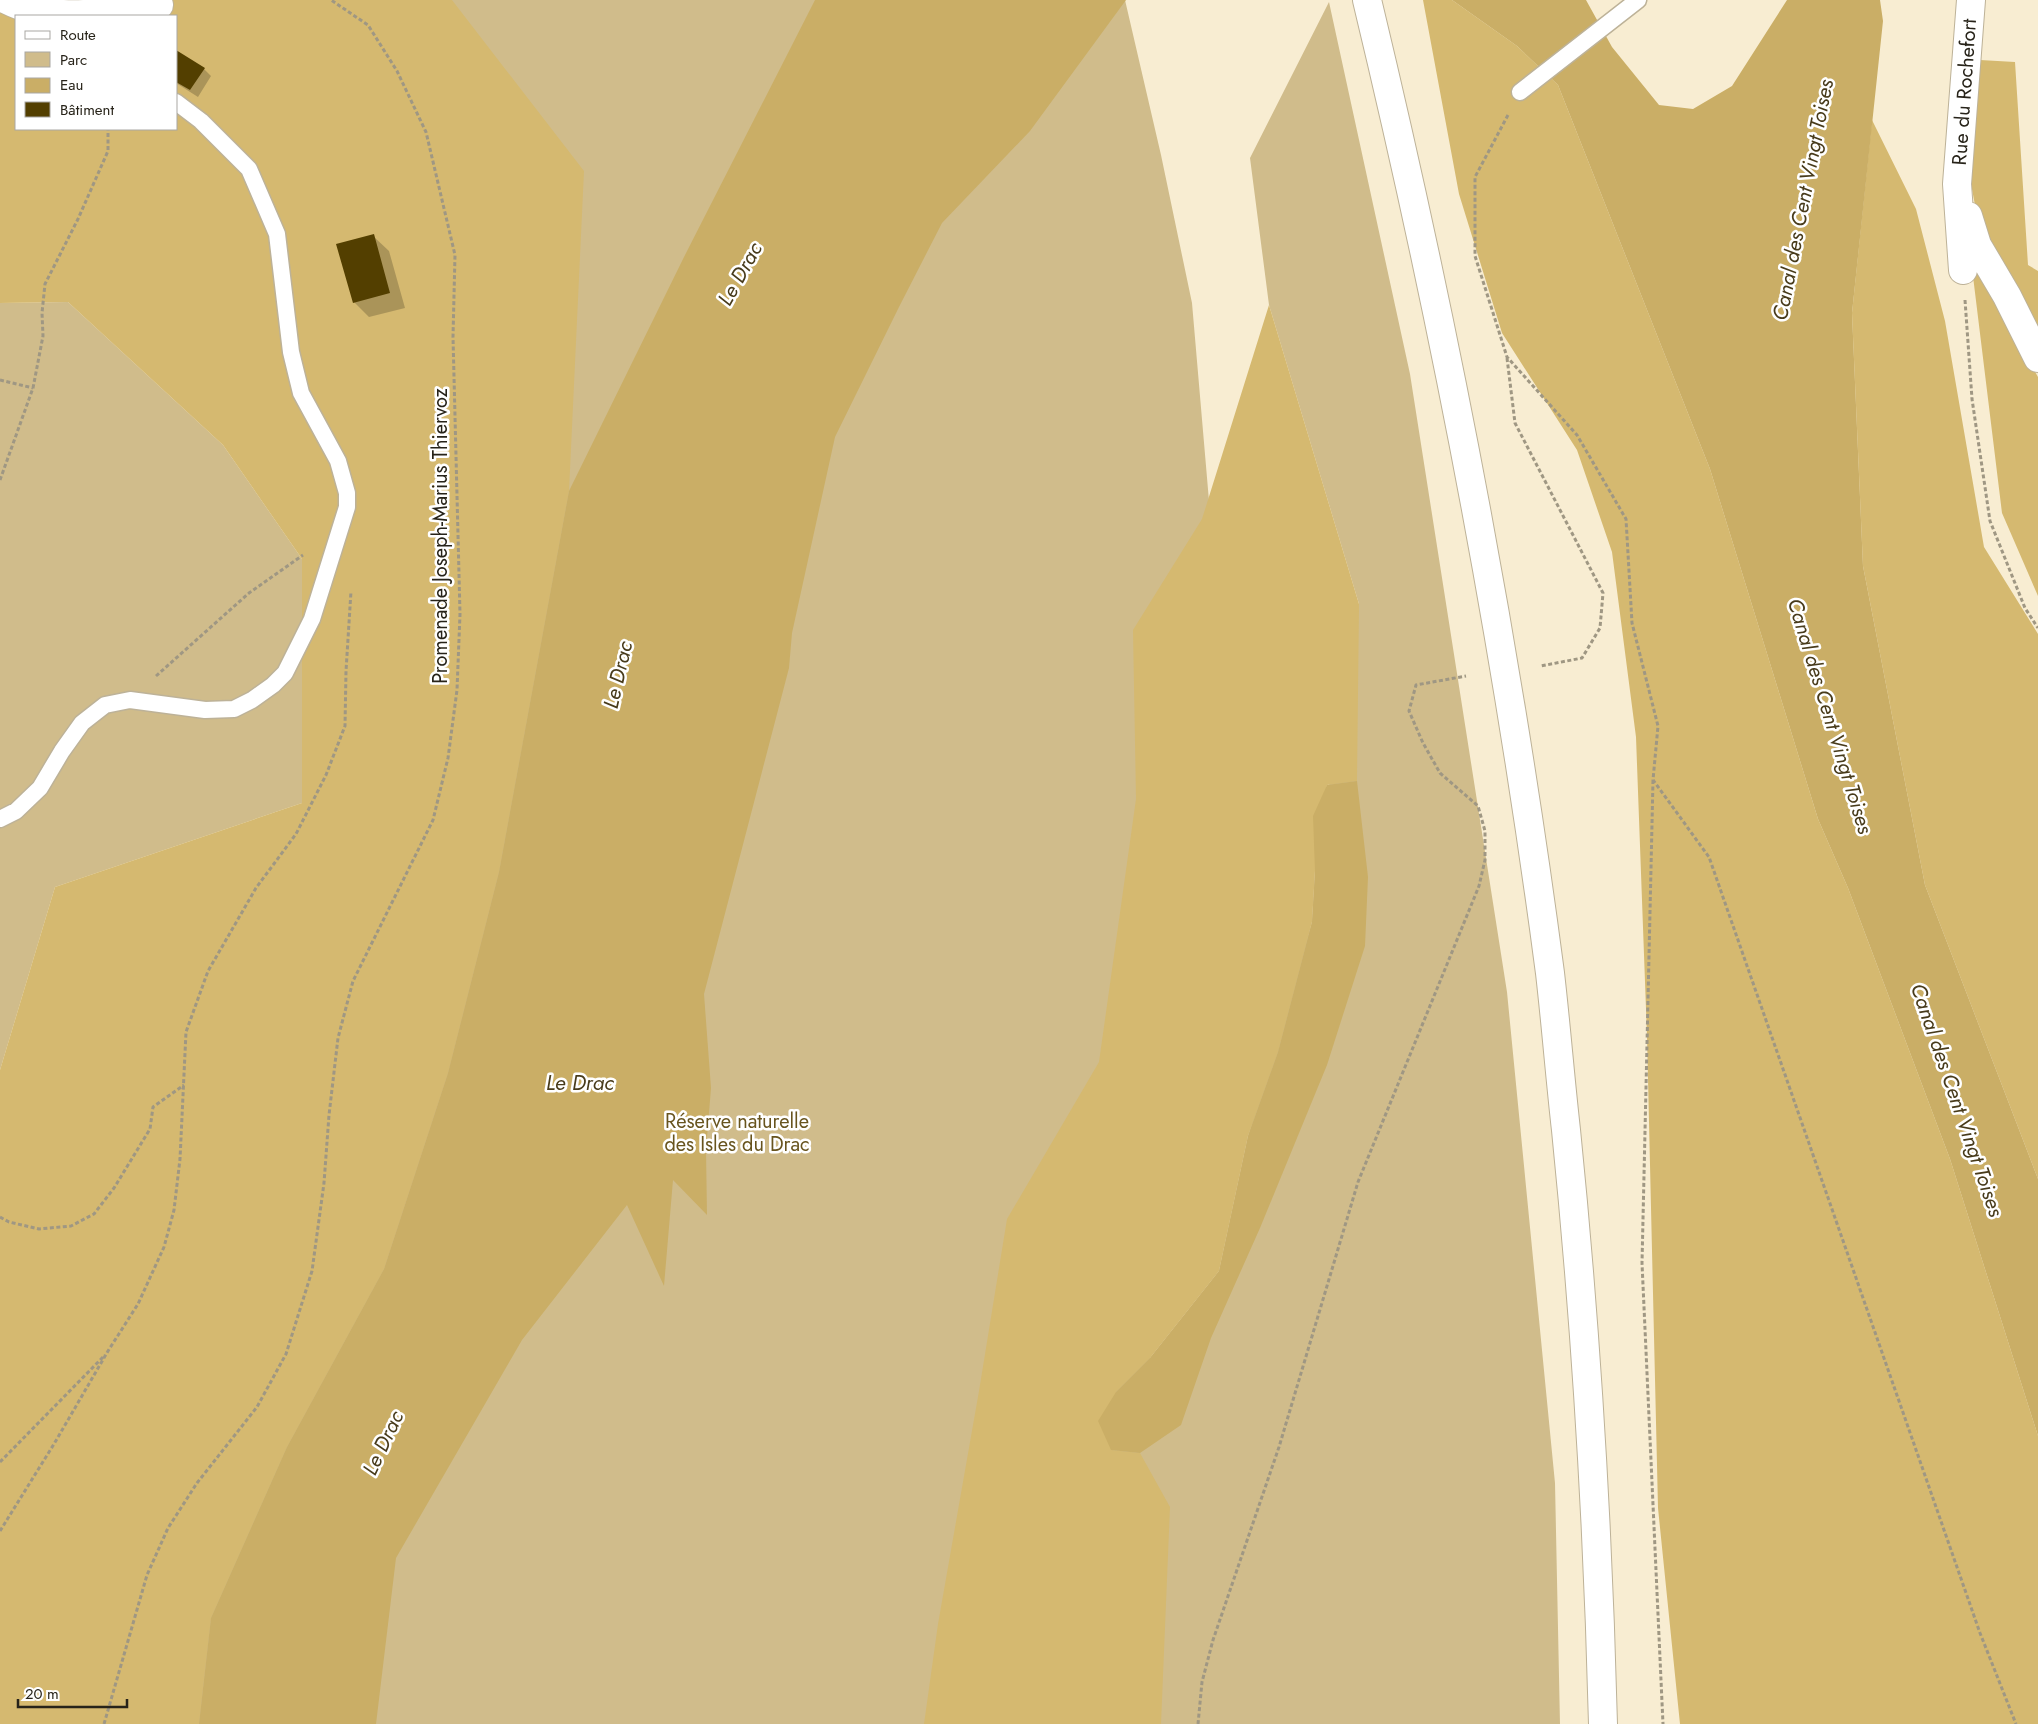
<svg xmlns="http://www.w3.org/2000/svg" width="2038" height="1724" font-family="Jost,sans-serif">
<rect width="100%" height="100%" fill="#f8edd2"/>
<path fill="#d0bc8b" d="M221,0H1125L1161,155L1192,303L1217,594L1150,1358L1219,1271L1248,1136L1312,922L1315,871L1359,604L1269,305L1250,158L1329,2L1410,374L1507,992L1555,1483L1560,1724H1161V1716L1061,1724H93L368,845Z
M68,302L223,445L302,559V803L55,887L0,1070V303Z"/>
<path fill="#d5b970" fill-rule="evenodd" d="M0,0H452L584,171L569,491L499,872L448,1073L384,1269L287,1447L211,1618L199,1724H0V1070L55,887L302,803V559L223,445L68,302L0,303ZM16,16H176V129H16Z
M1423,0H1452L1517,46L1558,85L1710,469L1818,819L1848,888L1950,1159L2038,1436V1724H1680L1658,1508L1647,1036L1636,737L1612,552L1577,450L1502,333L1459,194Z
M1980,60L2015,62L2028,265L2038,271V332L1977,216L1967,162Z
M1872,120L1916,209L1945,321L1984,547L2038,634V1179L1925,885L1863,566L1852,313Z
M1971,260L2038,377V596L2002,513Z
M1269,305L1359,604L1357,781L1327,785L1315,871L1312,922L1278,1052L1248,1136L1219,1271L1150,1358L1116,1392L1111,1450L1140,1453L1170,1507L1161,1724H924L938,1624L979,1391L1007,1219L1099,1062L1136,799L1133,630L1202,519Z"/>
<path fill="#caae66" d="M815,0H1126L1030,131L942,223L899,307L835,437L792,633L789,668L704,994L711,1088L706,1150L707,1215L673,1180L664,1286L627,1205L522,1340L396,1558L376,1724H199L211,1618L287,1447L384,1269L448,1073L499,872L569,491L684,257Z
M1452,0H1586L1612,47L1659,105L1693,109L1732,86L1787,0H1880L1883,21L1852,313L1863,566L1925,885L2038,1179V1436L1950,1159L1848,888L1818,819L1710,469L1558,85L1517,46Z
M1357,781L1368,877L1365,946L1327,1065L1260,1228L1211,1338L1181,1425L1140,1453L1111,1450L1098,1421L1116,1392L1150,1358L1219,1271L1248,1136L1278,1052L1312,922L1315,871L1313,816L1327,785Z"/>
<path fill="#0003" d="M176,52L204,69L211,76L198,97L176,83Z
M373,236L389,251L405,308L369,317L354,302Z"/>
<path fill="#533f00" d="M176,50L205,68L190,90L176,82Z
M374,234L390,293L353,303L336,244Z"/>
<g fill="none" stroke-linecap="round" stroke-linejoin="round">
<defs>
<path id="lane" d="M1520,92L1638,0
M0,819L16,811L40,788L62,751L82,723L105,705L130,700L205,710L234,709L252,700L273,685L285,673L312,619L347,507V493L338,461L301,393L291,352L277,234L249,169L201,121L176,102"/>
<path id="street" d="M7,0C54,24 109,12 159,5
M1968,216L1977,245L2007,296L2038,358
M1963,270L1957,184L1971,0"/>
<path id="highway" d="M1367,0C1444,320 1507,646 1550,973C1556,1025 1560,1077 1566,1130C1586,1327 1598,1526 1603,1724"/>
</defs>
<use href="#lane" stroke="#bdb298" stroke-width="19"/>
<use href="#street" stroke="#bdb298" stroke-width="30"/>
<use href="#highway" stroke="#bdb298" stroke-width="30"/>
<path stroke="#9f9783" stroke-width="3" stroke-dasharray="4 2.5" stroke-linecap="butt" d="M1508,115L1475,177V256L1507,357L1577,435L1626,519L1632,623L1658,726L1653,780L1709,857L1980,1633L2016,1724
M1965,300L1972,399L1990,521L2025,608L2038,628
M1507,358L1515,423L1603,593L1600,628L1582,658L1541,666
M0,380L33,388
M0,480L33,388L43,336L42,313L45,284L78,219L108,151V129
M156,676L249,593L303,555
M1653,780L1642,1263L1663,1724
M0,1217L9,1222L39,1229L71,1226L94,1214L114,1188L150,1129L153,1107L184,1085
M0,1462L105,1355
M0,1531L54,1444L108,1351L138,1304L164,1247L174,1210L180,1159L186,1032L208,971L256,888L296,834L326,775L345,726L346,671L351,591
M104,1724L147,1575L168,1528L197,1483L257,1407L286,1354L312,1271L324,1183L329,1115L338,1038L353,981L433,820L448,758L457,690L460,614L453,337L455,255L426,132L397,71L368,25L331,0
M1198,1724L1202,1682L1213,1640L1279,1447L1358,1182L1479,886L1485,860V831L1478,806L1440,773L1423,743L1409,711L1416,685L1466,676"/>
<use href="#lane" stroke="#fff" stroke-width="16"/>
<use href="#street" stroke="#fff" stroke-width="28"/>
<use href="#highway" stroke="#fff" stroke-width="28"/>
</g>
<g text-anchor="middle" stroke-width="5" stroke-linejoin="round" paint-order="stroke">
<g font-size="20" fill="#272319" stroke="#fff">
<text transform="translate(1964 92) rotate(-86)" y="7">Rue du Rochefort</text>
<text transform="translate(440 536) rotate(-90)" y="7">Promenade Joseph-Marius Thiervoz</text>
</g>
<g font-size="20" fill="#68541e" stroke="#fff">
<text x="737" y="1128">Réserve naturelle<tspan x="737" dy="23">des Isles du Drac</tspan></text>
</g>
<g font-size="21" font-style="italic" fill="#483b1b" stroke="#fff">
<text transform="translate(1803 200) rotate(-79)" y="7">Canal des Cent Vingt Toises</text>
<text transform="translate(740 274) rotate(-61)" y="7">Le Drac</text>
<text transform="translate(618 675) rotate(-77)" y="7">Le Drac</text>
<text transform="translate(1830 716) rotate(73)" y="7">Canal des Cent Vingt Toises</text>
<text x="580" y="1090">Le Drac</text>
<text transform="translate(1957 1100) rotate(71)" y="7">Canal des Cent Vingt Toises</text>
<text transform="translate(383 1443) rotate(-65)" y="7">Le Drac</text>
</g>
</g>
<rect x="15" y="15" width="162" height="115" fill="#ffffff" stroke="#a9a7a3"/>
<rect x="25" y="31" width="25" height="8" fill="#ffffff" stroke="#a9a7a3"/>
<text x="60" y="40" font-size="15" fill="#272319">Route</text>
<rect x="25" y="52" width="25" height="15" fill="#d0bc8b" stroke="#a9a7a3"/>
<text x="60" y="65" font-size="15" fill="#272319">Parc</text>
<rect x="25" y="78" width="25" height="15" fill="#caae66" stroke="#a9a7a3"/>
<text x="60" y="90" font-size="15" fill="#272319">Eau</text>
<rect x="25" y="102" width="25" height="15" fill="#533f00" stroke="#a9a7a3"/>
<text x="60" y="115" font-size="15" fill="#272319">Bâtiment</text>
<path d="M18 1699v8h109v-8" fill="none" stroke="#272319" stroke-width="2.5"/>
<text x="25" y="1699" font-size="15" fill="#272319" stroke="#ffffff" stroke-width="4" paint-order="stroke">20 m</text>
</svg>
